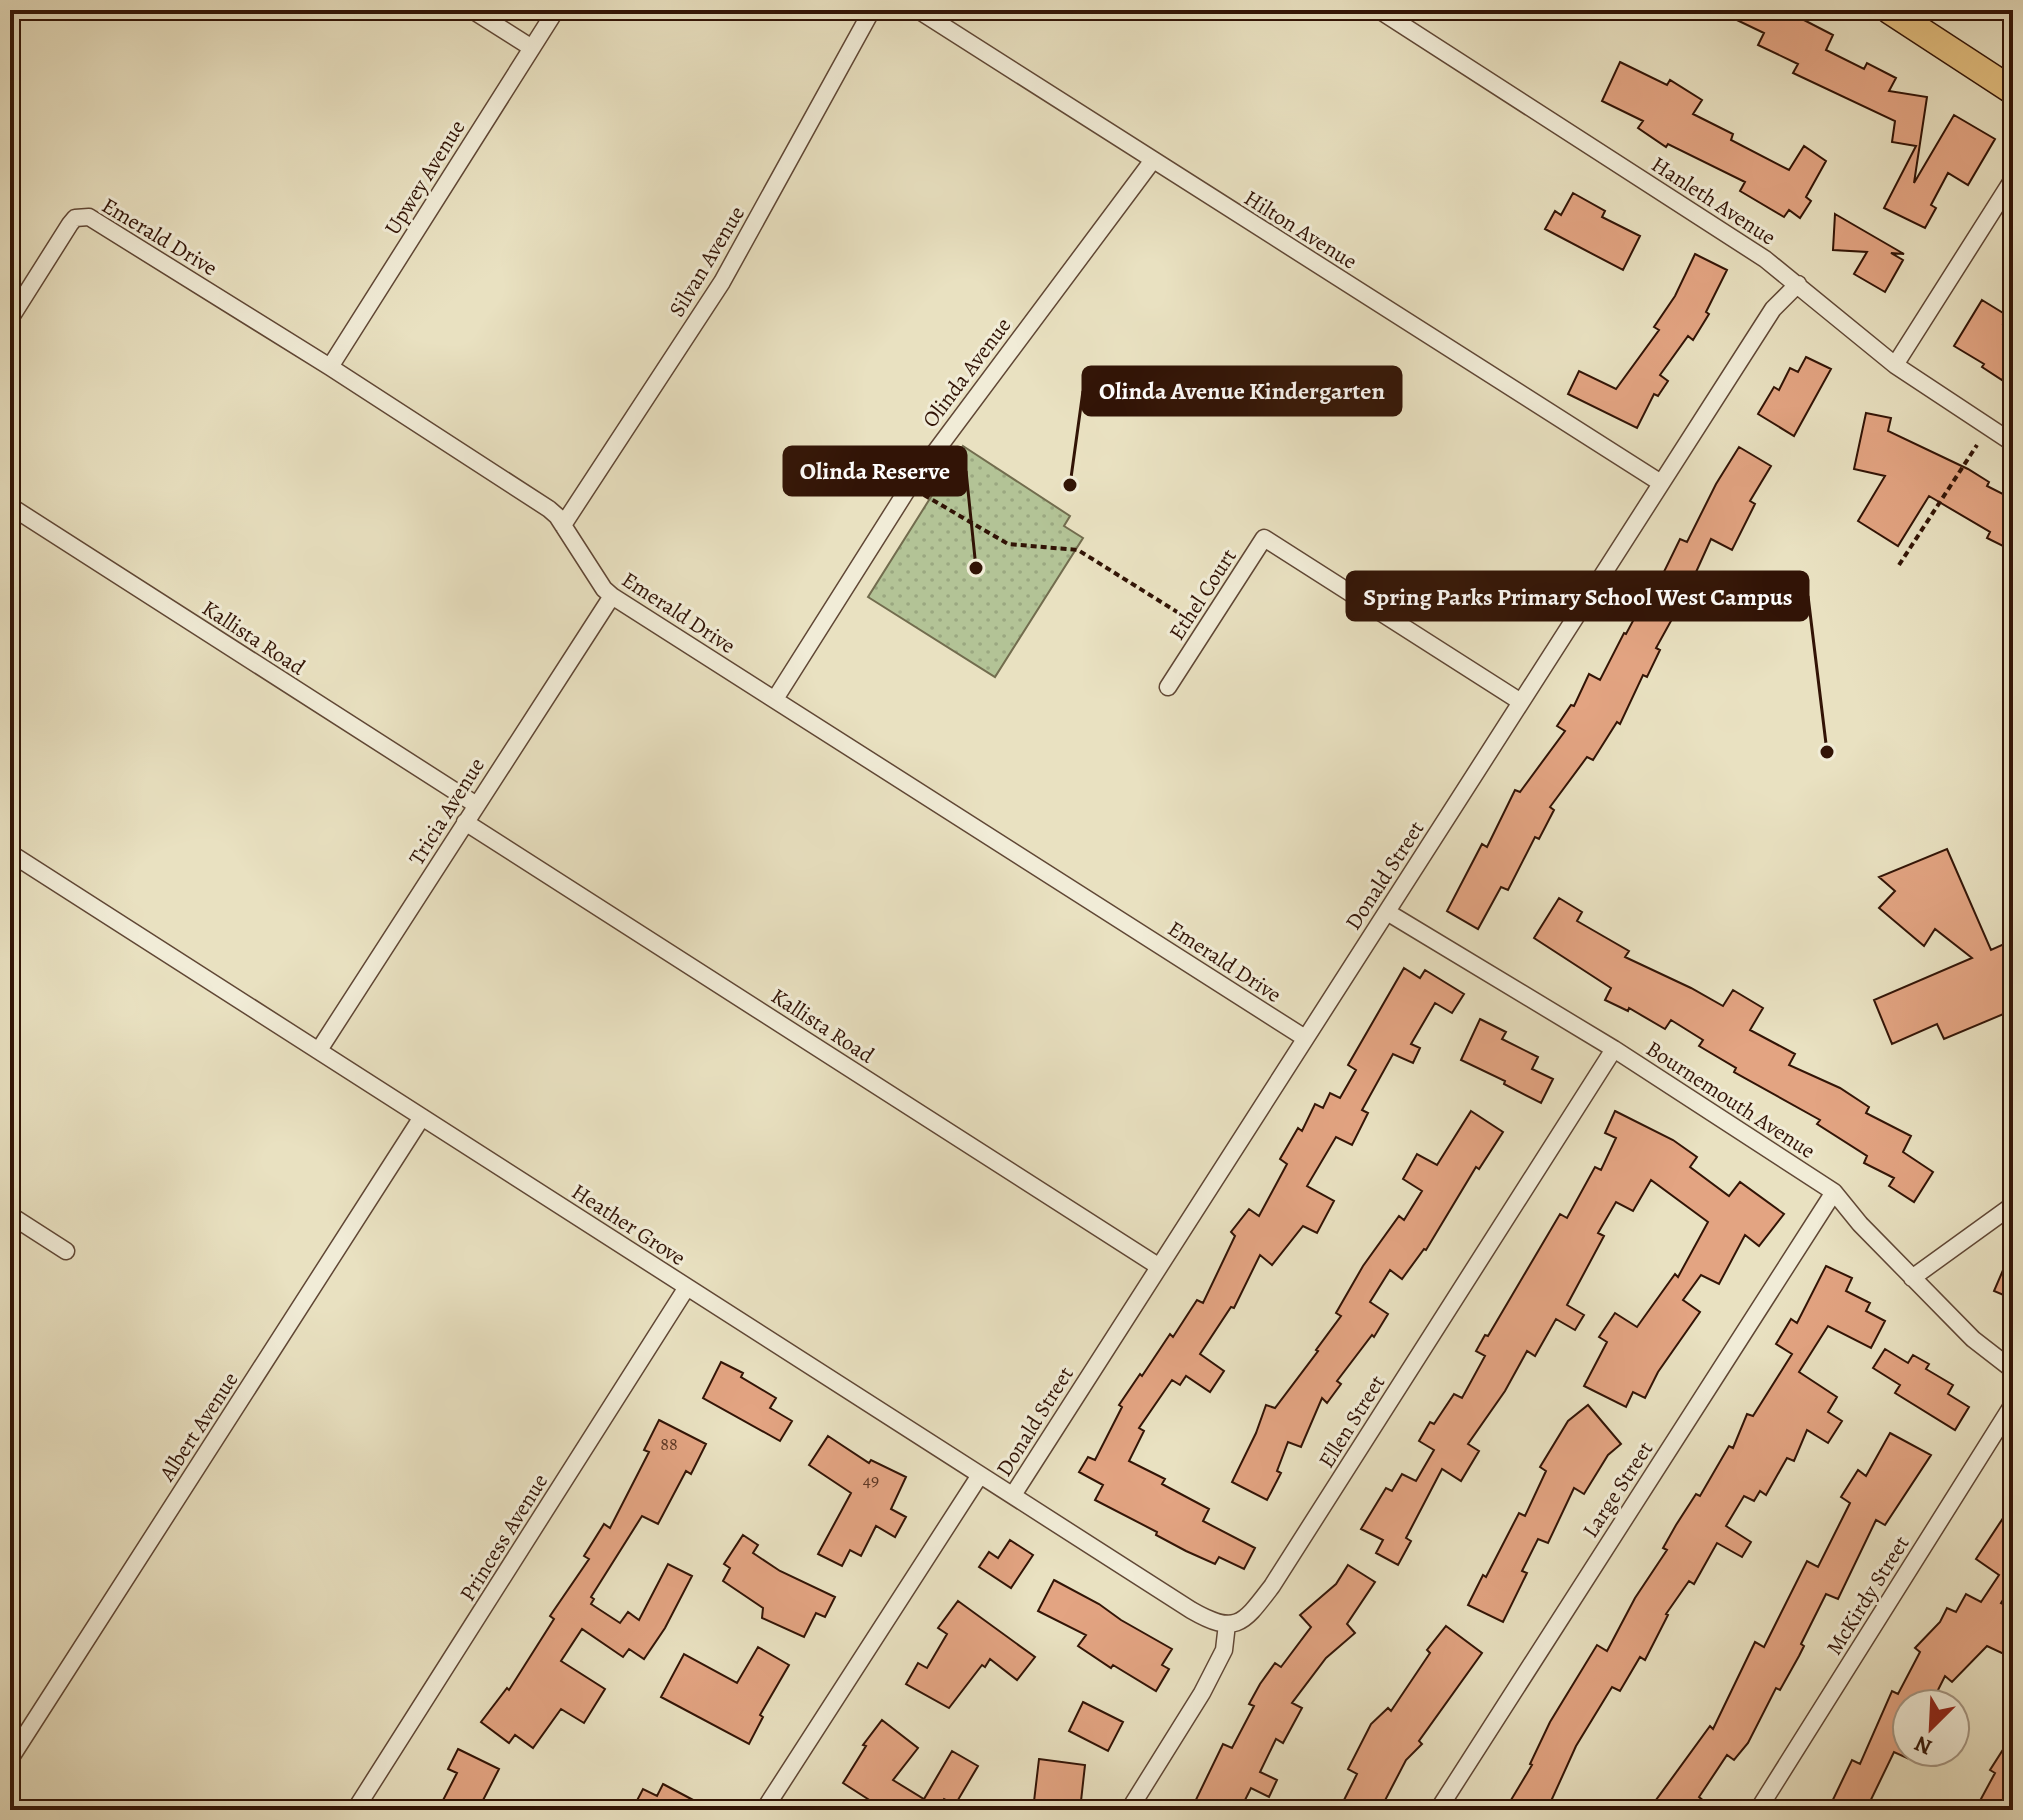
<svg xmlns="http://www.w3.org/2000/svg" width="2023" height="1820" font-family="Alegreya,serif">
<defs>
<pattern id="park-dots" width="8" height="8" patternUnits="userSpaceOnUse" patternTransform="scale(2)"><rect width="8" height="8" fill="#b3c396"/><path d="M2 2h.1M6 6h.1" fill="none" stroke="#9aa780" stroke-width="1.8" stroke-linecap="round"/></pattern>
</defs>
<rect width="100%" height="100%" fill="#e9e1c1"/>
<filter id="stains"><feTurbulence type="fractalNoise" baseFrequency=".0025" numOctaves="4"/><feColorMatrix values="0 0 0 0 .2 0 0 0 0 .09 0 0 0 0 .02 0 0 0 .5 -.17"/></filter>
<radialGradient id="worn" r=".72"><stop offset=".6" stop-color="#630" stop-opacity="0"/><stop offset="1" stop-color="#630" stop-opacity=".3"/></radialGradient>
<path fill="url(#park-dots)" stroke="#726c4e" stroke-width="2" d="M963,446L1070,516L1064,526L1083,538L995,677L868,597Z"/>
<path fill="#e3a482" stroke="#321406" stroke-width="2" d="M1716,10H1804L1800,18L1833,35L1826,50L1864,69L1867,63L1896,78L1889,91L1927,97L1914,183L1954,115L1995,139L1968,185L1948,173L1931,205L1936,208L1925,228L1884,208L1916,146L1892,142L1895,121L1793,73L1798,64L1758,45L1764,33Z
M1620,62L1667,85L1670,80L1702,100L1693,114L1733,134L1731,140L1789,170L1804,146L1826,161L1806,197L1811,201L1800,218L1789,210L1784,217L1740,191L1745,182L1668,144L1666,147L1638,128L1643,121L1602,101Z
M1573,193L1605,211L1602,217L1640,236L1623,270L1545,229L1555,211L1561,215Z
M1835,214L1904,254L1891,253L1903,260L1885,292L1854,274L1867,252L1833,250Z
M1695,254L1727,270L1706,312L1709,314L1693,340L1688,336L1660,375L1668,381L1658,396L1654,394L1637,428L1568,394L1579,371L1616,389L1659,330L1654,327L1675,296Z
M1982,300L2008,316L2003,324L2013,331V363L2002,380L1982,367L1984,364L1954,346Z
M1806,357L1831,369L1794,436L1758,414L1774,387L1779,390L1790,368L1798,372Z
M1866,413L1891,418L1888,431L1968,469L1989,482L1987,486L2013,499V551L1987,538L1990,532L1929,496L1898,546L1858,521L1885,476L1854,469Z
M1739,447L1771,466L1750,501L1755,504L1732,550L1711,539L1687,592L1656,648L1660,650L1647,677L1643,675L1620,724L1617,722L1593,760L1587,757L1550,807L1554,810L1539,839L1535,837L1508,890L1501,887L1478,929L1447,911L1482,844L1487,847L1515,790L1520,792L1565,731L1557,726L1571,705L1574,706L1589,674L1600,680L1624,633L1626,634L1657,576L1661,578L1680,539L1687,542L1716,484Z
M1947,849L1991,950L2013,940V1010L1944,1039L1937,1024L1892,1044L1874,1000L1972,958L1935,929L1924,946L1879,908L1895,891L1879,877Z
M1559,898L1582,912L1577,921L1629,951L1625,957L1691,988L1723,1006L1733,990L1763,1008L1750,1030L1795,1054L1789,1065L1840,1088L1869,1107L1866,1113L1911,1136L1903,1152L1933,1172L1914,1202L1889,1186L1894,1178L1864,1163L1867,1156L1817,1124L1820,1120L1734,1072L1736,1068L1699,1046L1703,1040L1671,1020L1665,1029L1629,1008L1628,1011L1605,1000L1611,988L1534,938Z
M1404,968L1420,978L1425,970L1464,994L1452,1013L1435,1003L1411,1044L1420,1048L1413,1063L1393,1054L1362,1110L1368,1113L1352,1145L1336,1137L1307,1186L1334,1201L1317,1233L1303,1226L1272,1265L1260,1255L1234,1308L1231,1307L1200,1354L1224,1371L1210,1392L1186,1376L1180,1385L1172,1380L1139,1428L1144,1431L1129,1461L1165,1479L1162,1484L1209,1509L1203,1521L1255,1548L1244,1569L1219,1557L1215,1564L1186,1551L1156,1535L1157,1532L1095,1500L1103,1485L1079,1472L1088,1457L1095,1460L1122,1407L1119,1405L1140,1374L1142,1376L1170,1334L1173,1337L1197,1300L1203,1303L1235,1236L1231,1232L1249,1209L1259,1216L1287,1164L1280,1159L1298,1128L1302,1131L1315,1104L1323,1108L1330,1093L1340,1098L1356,1070L1348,1065Z
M1480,1019L1506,1032L1502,1039L1538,1057L1532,1069L1553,1079L1541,1103L1504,1084L1505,1081L1461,1060Z
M1471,1111L1503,1132L1479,1169L1476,1167L1426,1250L1424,1249L1402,1279L1390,1270L1370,1302L1388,1314L1374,1337L1372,1335L1337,1381L1341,1384L1327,1403L1322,1398L1301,1447L1288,1442L1277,1471L1281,1473L1267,1500L1232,1482L1256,1433L1266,1405L1275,1408L1318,1351L1316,1350L1341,1316L1336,1313L1363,1266L1399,1216L1404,1220L1422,1191L1403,1179L1417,1154L1437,1165Z
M1615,1111L1673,1140L1697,1157L1690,1167L1729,1196L1740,1182L1784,1214L1759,1246L1745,1235L1719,1284L1701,1275L1683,1300L1700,1312L1658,1372L1645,1398L1633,1392L1626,1407L1584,1386L1607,1342L1599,1337L1615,1313L1637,1327L1675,1274L1678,1277L1708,1222L1651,1180L1633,1211L1616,1202L1598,1233L1604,1236L1567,1305L1584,1315L1575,1330L1556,1319L1535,1356L1527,1351L1505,1391L1468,1444L1479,1451L1461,1481L1442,1469L1406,1538L1411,1541L1398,1565L1376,1553L1383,1540L1361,1529L1386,1488L1392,1491L1402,1474L1416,1481L1434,1450L1419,1441L1430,1422L1434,1424L1454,1394L1462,1398L1485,1356L1476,1351L1485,1335L1488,1336L1560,1214L1567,1218L1595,1167L1601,1170L1616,1138L1605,1133Z
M2013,1247V1299L1994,1291Z
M1826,1266L1852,1278L1846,1291L1870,1303L1866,1311L1885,1321L1871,1348L1828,1326L1799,1372L1837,1397L1828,1412L1842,1421L1828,1443L1807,1430L1794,1461L1787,1458L1766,1495L1760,1491L1754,1501L1744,1496L1726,1526L1751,1542L1742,1557L1717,1543L1694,1584L1689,1581L1666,1614L1668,1615L1645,1660L1640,1657L1620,1691L1612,1687L1576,1746L1547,1810H1505L1532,1765L1530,1764L1550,1722L1597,1645L1607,1651L1635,1598L1667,1550L1663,1548L1676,1525L1696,1494L1700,1496L1729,1446L1733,1448L1747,1414L1753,1416L1792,1354L1776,1344L1791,1319L1797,1323Z
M1885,1349L1908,1363L1913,1355L1929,1364L1926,1369L1953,1385L1948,1394L1969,1407L1955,1430L1895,1393L1900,1385L1873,1368Z
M721,1362L743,1373L741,1377L776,1398L770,1408L792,1421L780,1441L703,1398Z
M1588,1405L1621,1444L1608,1455L1584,1494L1574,1488L1548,1543L1538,1539L1522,1571L1527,1573L1503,1622L1468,1605L1483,1575L1486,1577L1519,1513L1525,1516L1546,1471L1540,1467L1568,1421Z
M659,1420L706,1444L691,1474L686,1471L658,1524L642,1516L591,1597L594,1599L591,1604L620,1623L628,1612L639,1620L668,1564L692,1576L665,1628L644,1659L629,1649L623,1657L582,1629L561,1661L605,1689L584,1723L561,1709L533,1748L515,1735L509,1743L481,1722L507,1688L509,1690L554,1619L550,1616L589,1559L584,1556L604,1524L610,1528L649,1452L644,1450Z
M1890,1433L1931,1455L1885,1525L1876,1520L1838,1599L1826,1594L1801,1644L1804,1646L1799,1656L1780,1690L1776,1688L1748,1743L1734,1760L1727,1755L1699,1797L1715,1810H1653L1658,1802L1656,1800L1710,1726L1713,1729L1755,1642L1764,1647L1807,1561L1818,1567L1850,1503L1841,1497L1858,1470L1866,1476Z
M828,1436L869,1463L871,1460L906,1477L891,1509L906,1517L895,1537L876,1526L861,1556L850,1550L842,1566L818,1554L851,1493L809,1465Z
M2013,1503V1584L2001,1603L2013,1609V1642L2006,1655L1987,1646L1952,1682L1945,1676L1931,1704H1907V1758L1894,1752L1866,1810H1828L1852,1760L1860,1764L1892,1691L1898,1694L1920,1652L1915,1648L1940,1622L1947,1608L1956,1612L1966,1594L1981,1602L1999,1575L1976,1559Z
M743,1535L758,1545L753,1553L780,1571L835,1597L825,1617L816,1613L804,1637L762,1618L763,1608L723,1581L730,1568L724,1564Z
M1010,1540L1033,1555L1011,1588L979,1567L989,1552L998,1558Z
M1348,1565L1375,1582L1347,1624L1355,1633L1326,1658L1292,1703L1302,1708L1283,1743L1276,1739L1260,1772L1277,1780L1269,1797L1251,1788L1240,1810H1191L1223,1744L1232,1748L1254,1706L1249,1704L1260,1684L1275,1663L1281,1667L1311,1627L1300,1615L1336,1584Z
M1054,1580L1099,1604L1121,1620L1172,1649L1162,1665L1169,1669L1156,1691L1113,1665L1111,1668L1078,1646L1086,1635L1038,1611Z
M958,1601L1035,1657L1017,1680L990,1659L985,1667L982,1665L949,1708L906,1684L918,1663L927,1668L947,1634L938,1628Z
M1446,1626L1482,1653L1419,1741L1422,1744L1406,1760L1380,1810H1339L1357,1774L1348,1769L1371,1724L1388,1708L1391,1711L1430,1653L1427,1650Z
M758,1647L789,1665L760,1715L763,1717L749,1744L661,1697L684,1654L737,1683Z
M1083,1702L1123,1722L1108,1751L1069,1731Z
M882,1720L918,1748L893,1780L924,1799L952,1751L978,1766L955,1805L944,1799L938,1808L941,1810H885L843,1783L866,1746L863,1745Z
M2013,1734V1810H1975L1995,1773L1990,1770Z
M458,1749L499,1769L478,1810H438L457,1773L448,1769Z
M1039,1759L1085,1765L1080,1810H1033Z
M663,1784L712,1810H632L643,1789L657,1796Z"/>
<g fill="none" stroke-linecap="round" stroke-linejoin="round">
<defs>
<path id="minor" d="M472,10L532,48
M918,10L1661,483
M1379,10L1765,259L1895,365L2013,443
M10,319L70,224L75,218L89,217L330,367L549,509L557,516L604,589L612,596L1305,1038
M1895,365L2013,179
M330,367L556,10
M10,506L475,804
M563,525L722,282L872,10
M1168,687L1264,538L1521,702
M775,699L909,487L1153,160
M465,822L1158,1266
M10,853L1191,1610C1236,1636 1243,1624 1272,1586L1614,1049
M1387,912L1614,1049L1834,1192L1860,1224L1973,1339L2013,1370
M319,1050L612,596
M10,1215L66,1251
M1912,1278L2013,1205
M1013,1495L1773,309L1798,284
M10,1759L422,1117
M355,1810L687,1287
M764,1810L980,1475
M1129,1810L1202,1693L1224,1650L1227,1624
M1438,1810L1834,1192
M1758,1810L2013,1404"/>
<path id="primary" d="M1889,10L2013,91"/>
</defs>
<use href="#minor" stroke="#604735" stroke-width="19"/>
<use href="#primary" stroke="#321406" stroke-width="29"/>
<path stroke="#321406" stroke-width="4" stroke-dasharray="6 4" stroke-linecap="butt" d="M924,495L1008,544L1078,550L1190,620
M1899,565L1977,445"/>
<use href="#minor" stroke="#f1ecd7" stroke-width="16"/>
<use href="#primary" stroke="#e4c080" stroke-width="26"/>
</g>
<g text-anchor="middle" stroke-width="6" stroke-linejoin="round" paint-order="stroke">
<g font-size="18" fill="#5e3825">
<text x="669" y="1450">88</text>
<text x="871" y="1486">49</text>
</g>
<g font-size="22" fill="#321406" stroke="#f1ecd7">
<text transform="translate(424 177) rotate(-58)" y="8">Upwey Avenue</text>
<text transform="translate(1714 200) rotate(33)" y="8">Hanleth Avenue</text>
<text transform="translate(1301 229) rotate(32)" y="8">Hilton Avenue</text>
<text transform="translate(160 236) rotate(31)" y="8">Emerald Drive</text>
<text transform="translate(706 261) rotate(-59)" y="8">Silvan Avenue</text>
<text transform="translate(966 372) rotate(-53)" y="8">Olinda Avenue</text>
<text transform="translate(1202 594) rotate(-57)" y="8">Ethel Court</text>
<text transform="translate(679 612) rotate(33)" y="8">Emerald Drive</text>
<text transform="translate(254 637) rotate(33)" y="8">Kallista Road</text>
<text transform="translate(446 811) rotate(-58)" y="8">Tricia Avenue</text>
<text transform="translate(1384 875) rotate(-57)" y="8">Donald Street</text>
<text transform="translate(1225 961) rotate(33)" y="8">Emerald Drive</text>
<text transform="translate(823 1025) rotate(33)" y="8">Kallista Road</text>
<text transform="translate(1731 1099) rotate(33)" y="8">Bournemouth Avenue</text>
<text transform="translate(629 1224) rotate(33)" y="8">Heather Grove</text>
<text transform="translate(1034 1421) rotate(-58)" y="8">Donald Street</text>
<text transform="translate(1351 1421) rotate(-58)" y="8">Ellen Street</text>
<text transform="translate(198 1426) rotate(-57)" y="8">Albert Avenue</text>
<text transform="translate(1617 1489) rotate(-57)" y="8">Large Street</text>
<text transform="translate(503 1537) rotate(-58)" y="8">Princess Avenue</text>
<text transform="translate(1867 1595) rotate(-58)" y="8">McKirdy Street</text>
</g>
</g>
<path fill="none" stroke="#321406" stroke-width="3" d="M1070 485L1083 391M976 568L966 471M1827 752L1808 596"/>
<g fill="#321406" stroke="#f1ecd7" stroke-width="3">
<circle cx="1070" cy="485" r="8"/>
<circle cx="976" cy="568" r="8"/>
<circle cx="1827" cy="752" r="8"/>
</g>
<g fill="#321406" stroke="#321406" stroke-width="3">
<rect x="1083" y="367" width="318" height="48" rx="8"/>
<rect x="784" y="447" width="182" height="48" rx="8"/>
<rect x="1347" y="572" width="461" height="48" rx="8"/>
</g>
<g font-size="24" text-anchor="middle" font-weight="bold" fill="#fff">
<text x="1242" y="399">Olinda Avenue Kindergarten</text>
<text x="875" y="479">Olinda Reserve</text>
<text x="1578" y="605">Spring Parks Primary School West Campus</text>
</g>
<rect width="2023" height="1820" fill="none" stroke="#e9e1c1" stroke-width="40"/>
<rect x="12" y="12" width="1999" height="1796" fill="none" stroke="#321406" stroke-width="4"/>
<rect x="20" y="20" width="1983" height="1780" fill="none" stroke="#321406" stroke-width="2"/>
<g transform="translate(1931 1728) rotate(204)"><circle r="38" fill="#f1ecd7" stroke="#a59683" stroke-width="2"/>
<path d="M0-6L14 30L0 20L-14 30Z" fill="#8f2418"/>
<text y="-12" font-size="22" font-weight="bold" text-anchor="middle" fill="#321406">N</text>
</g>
<rect width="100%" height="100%" filter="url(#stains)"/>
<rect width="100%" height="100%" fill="url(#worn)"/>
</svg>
